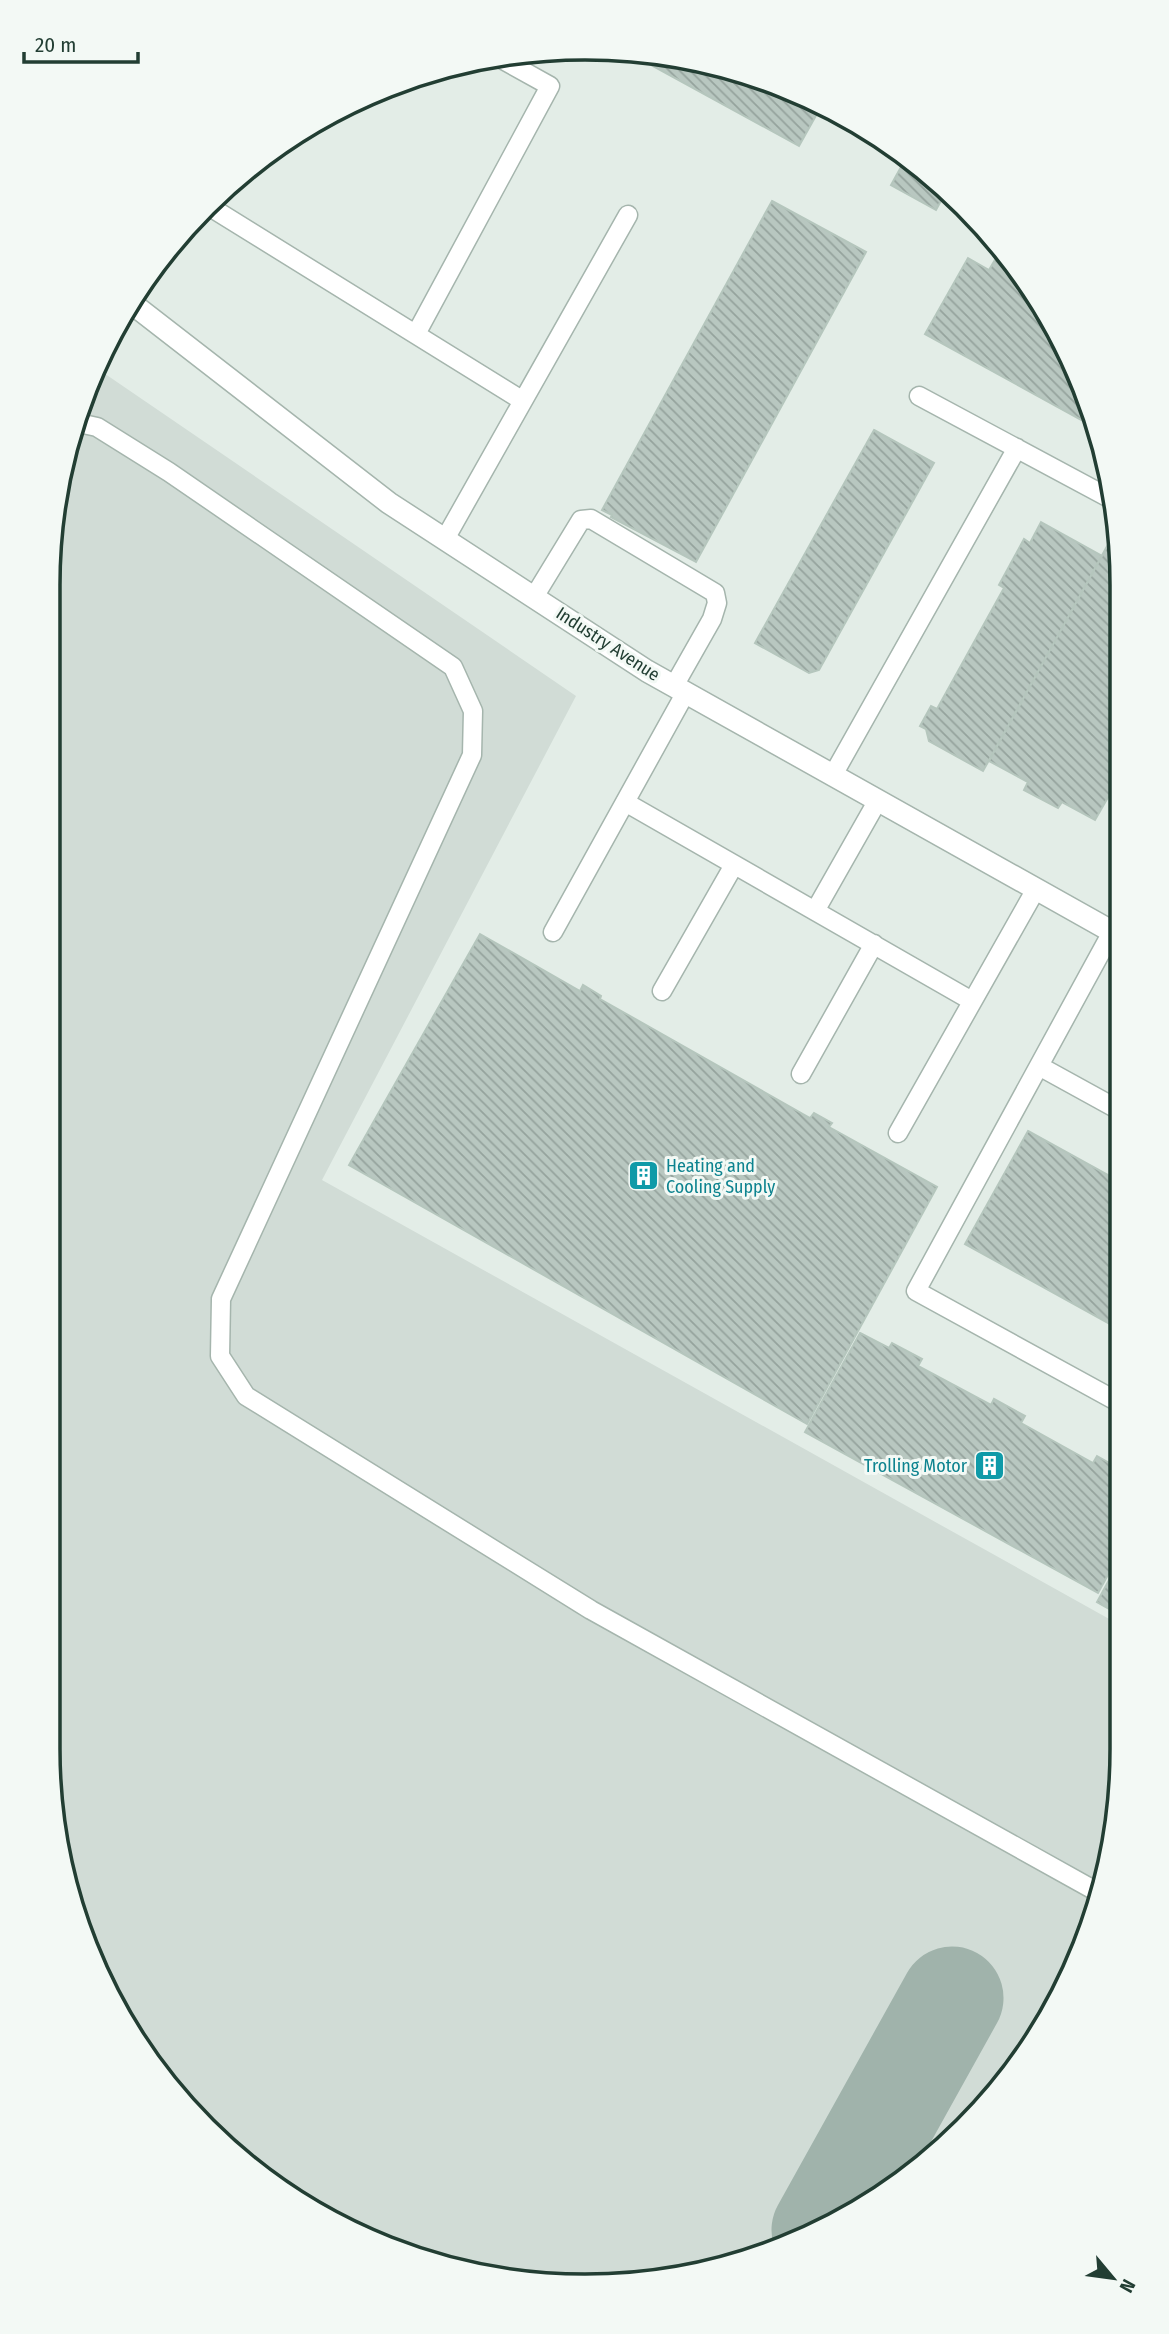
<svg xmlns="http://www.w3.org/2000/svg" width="1169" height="2334" font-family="'Fira Sans Condensed',sans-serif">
<defs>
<pattern id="building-back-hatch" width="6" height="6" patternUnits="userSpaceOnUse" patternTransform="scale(1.75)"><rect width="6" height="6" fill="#b8c7c0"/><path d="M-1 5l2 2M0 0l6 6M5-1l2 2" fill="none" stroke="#95a39d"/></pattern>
</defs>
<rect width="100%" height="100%" fill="#e3ede7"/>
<path fill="#d1dcd6" d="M95,367L576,696L322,1180L1120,1625L1121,1784L1104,1888L1067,1987L965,2129L822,2232L654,2282L479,2276L316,2215L230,2153L159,2077L76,1923L47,1749L48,550L65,446Z"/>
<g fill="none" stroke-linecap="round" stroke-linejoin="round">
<path stroke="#a0b3ab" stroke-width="103" d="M823,2230L952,1998"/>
</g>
<path fill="url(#building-back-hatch)" stroke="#b5c6bd" stroke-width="2" d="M622,49L723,65L823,103L799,146Z
M906,158L938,180L947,190L936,210L891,185Z
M772,201L866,252L696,562L611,517L612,515L602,510Z
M968,258L989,270L996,258L1016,269L1031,286L1081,379L1094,427L925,334Z
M874,430L934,463L819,670L809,673L755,643Z
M1041,522L1102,556L983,771L929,741L926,729L920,726L931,706L937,709L1004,588L999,585L1024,539L1030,543Z
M1117,528L1118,780L1095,820L1062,802L1058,808L1024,790L1028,782L989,761Z
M480,934L580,991L583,985L601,996L600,999L810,1118L814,1113L832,1123L829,1127L937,1187L807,1424L349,1165Z
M1028,1131L1119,1181V1329L965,1244Z
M860,1333L889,1348L892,1343L922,1359L918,1366L991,1405L994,1399L1025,1416L1021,1423L1093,1463L1097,1456L1120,1469V1553L1098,1593L805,1432Z
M1120,1560V1615L1097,1602Z"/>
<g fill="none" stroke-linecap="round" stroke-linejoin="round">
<defs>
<path id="service" d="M207,205L523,401
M416,334L550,86L496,56
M919,396L1113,500
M74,422L97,427L169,472L453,667L473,711L472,755L221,1299L220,1356L246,1396L591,1610L1101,1894
M445,539L628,215
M534,597L581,520L591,519L715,593L717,603L712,619L674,686
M833,775L1017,448
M625,802L972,1001
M815,911L878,800
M553,932L686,692
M1112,932L916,1291L1120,1403
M662,991L734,865
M1039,1066L1119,1110
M801,1074L874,944
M898,1133L1036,889"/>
<path id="minor" d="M130,302L389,503L647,671L1118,935"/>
</defs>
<use href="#service" stroke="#a5b5ad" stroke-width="21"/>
<use href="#minor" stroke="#a5b5ad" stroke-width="24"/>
<use href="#service" stroke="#fff" stroke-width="18"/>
<use href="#minor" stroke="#fff" stroke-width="21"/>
</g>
<defs>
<symbol id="building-square" viewBox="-11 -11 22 22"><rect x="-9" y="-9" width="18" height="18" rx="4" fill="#0f9aa8" stroke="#f3f9f5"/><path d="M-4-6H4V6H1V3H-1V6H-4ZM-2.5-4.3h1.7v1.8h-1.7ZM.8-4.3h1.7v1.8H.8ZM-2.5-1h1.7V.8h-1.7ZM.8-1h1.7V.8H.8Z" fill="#fff"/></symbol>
</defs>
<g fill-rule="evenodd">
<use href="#building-square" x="626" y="1158" width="35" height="35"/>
<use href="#building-square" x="972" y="1448" width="35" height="35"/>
</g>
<g text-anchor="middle" stroke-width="6" stroke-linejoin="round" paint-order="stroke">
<g font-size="18" fill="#223e33" stroke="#f3f9f5">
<text transform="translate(608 644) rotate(33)" y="6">Industry Avenue</text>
</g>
<g font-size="18" fill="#0d838f" stroke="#f3f9f5" text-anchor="start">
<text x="666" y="1172">Heating and<tspan x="666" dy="21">Cooling Supply</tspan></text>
<text x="967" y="1472" text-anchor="end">Trolling Motor</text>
</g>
</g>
<path d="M0 0H1169V2334H0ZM585 60H585A525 525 0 0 1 1110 585V1749A525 525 0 0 1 585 2274H585A525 525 0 0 1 60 1749V585A525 525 0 0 1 585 60Z" fill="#f3f9f5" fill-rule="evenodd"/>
<path fill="none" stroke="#223e33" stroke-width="3.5" d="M585 60H585A525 525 0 0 1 1110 585V1749A525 525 0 0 1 585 2274H585A525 525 0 0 1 60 1749V585A525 525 0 0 1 585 60Z"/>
<g transform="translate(1113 2278) rotate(119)" stroke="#f3f9f5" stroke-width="5" paint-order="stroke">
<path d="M0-5L12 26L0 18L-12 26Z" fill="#223e33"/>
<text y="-10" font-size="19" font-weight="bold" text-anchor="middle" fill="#223e33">N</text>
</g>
<path d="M24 52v10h114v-10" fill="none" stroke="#223e33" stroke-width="3.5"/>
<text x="35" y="52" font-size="21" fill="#223e33" stroke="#f3f9f5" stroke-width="5" paint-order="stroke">20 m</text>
</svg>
